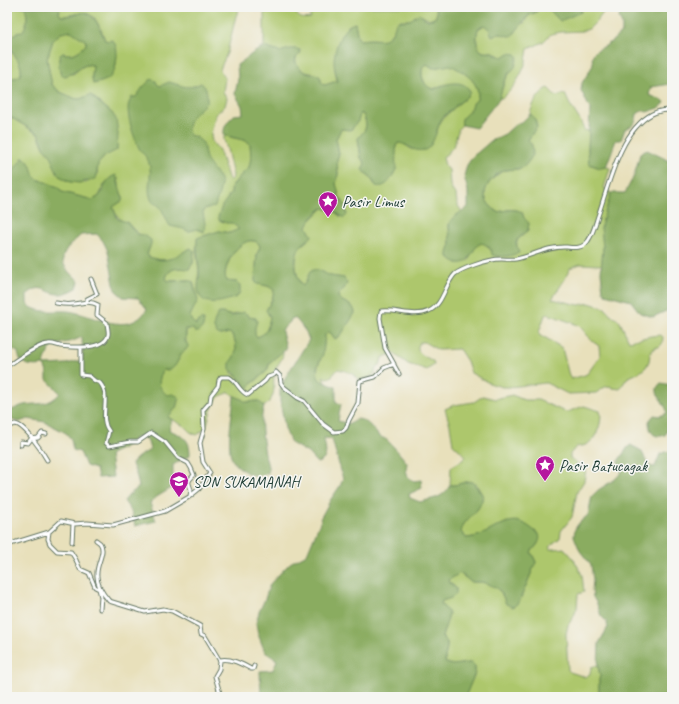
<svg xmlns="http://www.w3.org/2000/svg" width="679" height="704" font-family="Caveat,sans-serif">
<rect width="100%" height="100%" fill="#f6f6f2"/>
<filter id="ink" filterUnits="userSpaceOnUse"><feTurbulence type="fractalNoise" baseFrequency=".025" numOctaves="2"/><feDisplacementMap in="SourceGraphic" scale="8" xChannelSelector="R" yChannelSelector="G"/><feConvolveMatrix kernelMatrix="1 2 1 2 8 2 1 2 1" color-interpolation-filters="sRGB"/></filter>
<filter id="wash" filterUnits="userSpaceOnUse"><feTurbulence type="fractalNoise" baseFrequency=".012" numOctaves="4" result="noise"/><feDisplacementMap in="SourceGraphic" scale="16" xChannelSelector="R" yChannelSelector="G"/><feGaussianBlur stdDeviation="0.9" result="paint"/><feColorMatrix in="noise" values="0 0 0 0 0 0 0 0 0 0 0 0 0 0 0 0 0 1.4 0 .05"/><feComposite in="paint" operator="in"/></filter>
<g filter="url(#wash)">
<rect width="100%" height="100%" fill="#e8e0bb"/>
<path fill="#adc76c" stroke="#668250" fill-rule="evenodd" d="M7,7H25C28,16 28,24 22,32L16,33L11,51C18,60 22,62 21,75L15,78L7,77Z
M62,7H240L236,16L227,53L221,67L220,70L225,78L223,92L227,98L225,106L217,113L215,117L211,134L212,142L219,150L229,180L232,179L233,176L227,149L224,140V134C232,140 243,137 250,144C251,152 252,159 249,167C246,174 230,181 231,193L228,196L229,222L232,223L240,229L230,233L219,231L198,238L196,249L199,271L198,278L237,296V282L227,281L225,278C224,266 238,237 254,241C256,241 258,243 259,244L260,247L257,254L255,281C262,287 268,284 274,290C274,300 263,308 270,317C268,326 268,334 257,337L255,335L254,328L257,321L249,317L247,314C236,311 234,318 222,313L220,335L230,333C238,341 238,354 230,363L232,373L241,380L243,387L250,385L258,379L268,369L270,362L283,351C284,359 277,364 275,371C272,380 276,389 272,397C271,401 267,404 264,407L259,401L245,402C240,397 234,397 229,392C226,394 223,395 220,396C213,401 208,420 206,428L197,435L190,432L184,426L168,417L176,408L178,400L167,395L159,387V379L163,370C174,372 178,361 182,352L186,350V329H200L203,327L199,323L196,325L191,320L190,316L197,300L194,285L186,280L168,281L166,278C170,266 179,268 189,269L193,263L194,251L191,248C173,257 169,264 149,257L147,254L150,247C147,244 145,240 142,237C131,225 118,223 113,207L122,201L123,198L120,190L118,178L105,183L99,196L93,200L62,192L58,187L37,179L34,176L28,161L19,163L14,172L11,173L7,171V115L38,134L44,148L53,157V163L65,180L71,182L86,183L97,176L98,164L105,156L112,113L91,95L80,99H76L60,92L52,85L48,65L47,59L53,40L61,33L71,30L86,41V45C79,51 73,57 63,53L59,58L60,73L73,74C80,69 84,63 93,65L92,77L93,84C118,79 117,67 116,45L105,40L101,29L94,17C81,9 74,16 61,16L59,13V10Z
M269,7H293C297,17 300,20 311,18L305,7H435L437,13L435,18C427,21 425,15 416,15L411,20H400L389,38L385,40L371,39L360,40L358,38L355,23L348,26L340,39L335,70L337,81L325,85L322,84C321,81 321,76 318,75C312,72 298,74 296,62C295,59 297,53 297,49L279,52L264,47V14L265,10Z
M538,7H547L563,20L565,17L581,12L582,7H607L597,21L589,29L582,31L561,32L551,34L543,42L528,49C527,53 527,57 526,61C523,73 510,96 499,99C502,87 506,76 515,67C509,62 505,59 499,56C497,55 496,53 494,52C491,51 487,53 484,52C475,50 476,36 478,29L484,25L487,26L495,35C500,33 509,34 515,33L518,27L524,23L528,16L537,12Z
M427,64L433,68L450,64C461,70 483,83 477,99C475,104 476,99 473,104C472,106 472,108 471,110C466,115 460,117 462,125L459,128L453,147L443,158L445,165L449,170L450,185L453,192L456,194L457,204L462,212C457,216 452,217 449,224L450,247L448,253L456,263L469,260C472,252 476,242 485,243L492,252L517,246C515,237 524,237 528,230C529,228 528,225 529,223L524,218L522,212L511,209L498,212C484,203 480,191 493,179C496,176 499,173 503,171C508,169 514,170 519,169L528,140L537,127L533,116L530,114C533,103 538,94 548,88L556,96L565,94L569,103L581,122L584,130L589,131L588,149L589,164L600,168L606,167L610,168L604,188L611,193L601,226L603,247L602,265L580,264L570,268L565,279L552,299L579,305L589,303L605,308L612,316L619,320L629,341L651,336L661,335L663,337L662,344L659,347H655L650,354L649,361L646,367L640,372L627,378L620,389L613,388L610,386L605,387L596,393L568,394L546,383L509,387H502L489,383L471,373L467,361L459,349L438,350L424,342H420C413,353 425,356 433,361L434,365L427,370L408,364L393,353L382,358L380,365C376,367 375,369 375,373L370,377L359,380C354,373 346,371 338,369L331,377L326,378L323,376L325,383C311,378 319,365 322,355C324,348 324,341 325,335L328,332L331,333L335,339L341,335L355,313L353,307L340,300L338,297L339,294L344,289V278L329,276L320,270L307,280L304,287C295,279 293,257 300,247C303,243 309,240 312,236L307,227L308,223L323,208L335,212L341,217L345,205L339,196L336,184L338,174L337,160L339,153L336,139L341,129L351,130L358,121L360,114H363C368,127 367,128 358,139L361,158L365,163V173L371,177L374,184L395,165L396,146L398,143H402L413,150L437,132C439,121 444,117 453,109C457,105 460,102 465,99L442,85C435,89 432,90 426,86L422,76V69ZM548,314L578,325L583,330L592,341L599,346L600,356L588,373L585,375L571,379L569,376L562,348L546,338L540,336L539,332L545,315Z
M512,395L524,400H538L563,411L567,412L584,406L600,411C603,421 597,437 589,443C585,446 581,446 576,447L570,454V458L586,470L584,481L577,492L572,517L561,531L560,538L551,545L550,549H555L564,548L573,558L578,567L582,575L584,592L578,594L577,608L573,618L568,625L566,634L568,670L570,672L585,677L590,674L591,667L598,665L600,676L599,680V697H465L475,673V666L469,663L452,665L445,662C444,656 448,649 447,642L442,637L445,627L441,604L442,601L453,597L456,588L450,583L449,580L459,573L471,582H482L495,587L501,592L505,601L519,602L536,562L531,552L538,544L533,530L527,526L507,522L480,536L466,538L461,532L462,525L478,509L483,496L476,484L470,481L456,485H450L451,467L464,459L466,456L453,444L450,425L445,409L454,405L474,402L483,396L495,399Z"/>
<path fill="#8aac60" stroke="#54744a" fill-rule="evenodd" d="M25,7H62L59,10V13L61,16H68L85,12C98,18 99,28 105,40L108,41L112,40C120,45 117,68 112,75C108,81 100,82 93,84L92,77L93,65C80,62 75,77 62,76C58,70 58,61 60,55L63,53C73,57 79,51 86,45V41L71,31L61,33L53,40L47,59L48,65L52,85L60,92L76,99H80L90,95L112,113L116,119L118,134L117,150L105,156L98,164L96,179L79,183L71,182L59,176L53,163L52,157L44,148L39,134L7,115V77L15,78L21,75C23,57 8,56 11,38L16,33L22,32C28,24 28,16 25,7Z
M435,7H538V8C536,13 532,13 528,16C524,20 515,34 511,36C507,37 503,33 498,34C496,34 494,35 492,36L489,29L484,25L478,29C476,35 475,49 483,52C486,53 491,52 494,52L496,55L503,57L509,53L516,54L518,56L515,67L509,73L504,82L499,99L476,128L462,125C460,117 466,115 470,110C475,105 470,109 473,104C475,99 475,104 477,99C483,83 461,70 450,65L433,68L427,64C416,69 424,90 435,89C445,83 465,78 470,92C467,98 464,99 459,103C456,104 455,107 453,109C448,113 444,115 441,120C437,127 434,147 425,150C412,153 408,143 398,143L396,146C397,153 394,161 397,168C392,176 388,189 376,186L371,177L362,170L365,163L361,158L358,138C367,128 368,127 363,114H360L358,121L351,130L341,129L336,139L339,153L337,160L338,174L336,184L339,196L345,205L347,215L344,218L335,212L323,208C317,212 309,220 307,227L312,236C309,240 303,243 300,247C293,257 295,279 303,286C307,282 307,276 310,272C317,265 325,275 331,276C335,277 339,277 344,278L347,283L344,289L339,294L338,297C343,304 354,303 355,313L341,335L335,339L331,333L328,332L325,335L323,354L317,367L318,377L321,381L336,387V402L341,404L338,421L350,424L356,419C367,419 371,427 378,435C381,438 385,438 388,441C395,448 401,455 407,463L406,470L408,477L414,481L421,480L422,488L409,494L410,498L420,502C433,498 443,499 450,485C458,486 465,480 473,482L483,496C480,515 464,516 461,532L466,538C486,538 504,517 520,522C527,524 533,530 539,534C542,542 535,546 531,552L536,562L519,602L513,607L506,604L501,592L495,587L482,582H471L460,573L449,580L450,583L456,588C458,598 450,598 442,601L441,604L449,613C448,622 444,628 442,637L447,642C448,649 444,656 445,662C453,668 463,662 472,663L475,666V673L465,697H279L277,696L273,697H261L260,671L273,670L277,660L265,652L258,634L256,623L259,612L265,599L270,584L290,563L307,554L321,520L320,519L331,499L340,486L343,479L332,439L324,438C325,447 330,460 317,463L308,453L291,443L285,429L280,401V390L285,378L309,340L306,332L297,320L294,318L291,319L290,322L282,330C282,337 286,342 286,349L270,362L266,372L252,383L248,389L245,390L241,380L230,369V362C238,354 238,341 230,333C226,333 221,336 218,334C211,330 214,318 219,313H222L232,316L244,312L249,317L256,318L257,321L255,328V335L257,337C268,334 268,326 270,317L266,310L272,300L274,290L268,286L257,284L255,281L257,254L260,247L259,244C258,243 256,241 254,241C239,237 219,270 227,281L237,282L240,285V292L237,297C225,301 203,309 198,292C197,284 200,277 199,270C198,258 196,249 197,238L219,231L230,233L239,229L232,223H226L219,220L218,217L222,206L231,193L232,186L241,175L249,168L251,157L250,144L247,141L227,136L224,134C223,126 229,120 234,115L243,114L242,106L235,94L238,79L237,65C246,59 254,51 264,47L279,52L290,49H297L300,50L301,53L296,58L295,61C298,68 303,73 311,74C311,74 317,74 317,75C321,76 321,81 322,84L325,85L337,81C337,75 334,69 334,62C334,50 341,26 355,23L358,38L360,40C380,37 390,47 396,22C401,20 406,21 410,20C414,18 415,15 419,14L428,20L435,18L437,13Z
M547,7H582L581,12L560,21Z
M625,7H672V81L671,84L651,87L649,95L664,101L665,103L659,108L647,112L643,110L637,114C636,122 634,126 625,129L621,140H616L606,167L600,168L589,164L588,149L590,109L581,90L582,83L593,65C590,50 597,51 607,45C613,41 617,36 622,32V24L619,18L621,11Z
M151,79L156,81L157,84L160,86L169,82C184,86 187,90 201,83C208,88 207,95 207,102C197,113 185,117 189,135L196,137L203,143C205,151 204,157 209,164C213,170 220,176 221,183C221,191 216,200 215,207L204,209L203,212L205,224L204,232L197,229L190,231H187L184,229L170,226C166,220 164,212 160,207C157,203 152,204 151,199C146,188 153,175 149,163C148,158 143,154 140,150C135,141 125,113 129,103C130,101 131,99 132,97H136L143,87Z
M530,114L535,119L537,127L528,140L532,145L533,155C530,159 527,165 523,167C517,170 511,169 505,170C501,171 497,174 494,177C481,190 482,202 498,212C507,210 514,208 522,212L524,218L529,223L528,230L517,240L516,243L519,253C510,256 502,258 492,255C492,251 490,247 486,245C475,237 473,261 462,263C456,265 453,259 448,257V253L450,246L449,224C452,215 462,213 468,207V191L464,176L467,165L474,155L477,153L492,140L505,134L516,124L523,121Z
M647,150L672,162V180L669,182L668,188L672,192V310L666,311L653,317L640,313L631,301L605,294L603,291L601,272L603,247L601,226L611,193H625L634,176L640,154Z
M22,158H25L30,164L34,176L37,179L58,187L62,192L93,200C95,198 98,198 99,196C106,189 103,179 116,175L120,190L123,198L122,201L113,207L117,218L120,220L127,222L137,234L144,235L151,240V244L147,254L149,257C169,264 173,257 191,248L194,251L193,263L189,269C179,268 170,266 166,278L168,281C177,282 185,278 193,282L198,300L190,316L191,320L196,325L200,320H204L203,327L198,332H195L193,329H186L185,342L188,344V347C186,350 183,351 181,354C177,363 174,372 163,370C158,382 157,386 167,395L173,394L179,397L176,408L168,417L172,420L169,430C183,436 190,438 190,455L173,465V478L175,486L155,498L150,503L156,521L135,526L131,511L124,501L130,494L139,487L137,477L132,464C138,454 143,456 150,449L147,439L141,436L134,439L125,447L110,454L113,477L98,478L96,469L86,466L80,452L73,450L71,439L66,433L45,422L28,419L19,422L12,420L7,412C11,411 19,406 24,405C39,403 49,406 60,393L47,380V372L44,365C33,367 19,366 18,352L11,349L7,351V171L11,173C16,170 16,164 21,161ZM97,234L103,241L108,251L115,290L123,297L138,298L147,309C130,339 92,314 68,311C54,310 41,314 29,306L27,303V295C41,281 46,294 59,294C66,294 71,291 77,288L79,281C76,277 71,275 68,271C55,255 70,245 81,235ZM82,337L83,360L66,364L44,365C50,337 61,348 82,337Z
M661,383L672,385V425H670L665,435C654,439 649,432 649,421L654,415L660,416L667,413C667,403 649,392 661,383Z
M234,396L240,398L246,402L259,401L264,407C259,420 263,441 265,454C266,461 269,466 268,473C261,477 251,476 244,471C240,468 236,465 233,461C225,448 233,412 234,396Z
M631,445C633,447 637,448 640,450C646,455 644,467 655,467L660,454L672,450V697H599V680L600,676L598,665L599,643L608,627L606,621L601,616L597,604L593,597L592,590L593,580L591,565L580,551L574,536L575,529L579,523L588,515L592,496L598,490L614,480L622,472L618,461L628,447Z"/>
</g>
<g filter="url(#ink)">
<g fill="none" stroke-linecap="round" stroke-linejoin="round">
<defs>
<path id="minor" d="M87,302V299L97,294L91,279
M81,348V375L89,376L95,381L100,383C112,397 98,418 109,431L106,443L109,446L130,442H138L151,433L153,434L165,442L178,458L188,463L191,468L194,475C186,483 189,482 191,490L190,496
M394,365L399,374
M7,366C17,360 36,345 48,344C52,343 56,345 60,346C71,347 105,351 108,335C109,332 107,326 107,323L97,315L98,305C89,300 82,303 73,304C67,305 61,304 56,303
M7,427L15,424C25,425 42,451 47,460
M21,445V442L28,443L31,439L38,438L42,433L46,434
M49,532L48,539L50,544L57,551L71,552L76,560L80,569L89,573L95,587L99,589L101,597L100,609
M96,540L100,543C106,551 97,563 97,573C96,583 103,594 109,601L145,612L163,609L172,611L200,626L201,634L205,636L220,661L219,669L215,676L221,697
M72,542L73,524
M7,545L49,532L61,521L75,524L87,523L113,525L158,513L165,511L189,497L199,489L210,473L203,462L200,443L204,429L203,410L210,402L211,395L218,386L219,380L221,377H229C238,382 239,392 248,395L265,381L268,377L274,375L276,372L280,376L281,383L284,387L298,398L304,401L323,424L334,432L343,431L346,428L349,420L358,403L360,381L375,377L384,368L394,364L385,348L380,318L381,311C397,309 414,318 429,311C443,305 445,284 455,274C463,268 482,262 492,260C500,258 508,260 516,259C532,256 548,246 566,247C575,248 582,249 588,241C593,234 595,225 598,216C609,184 620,131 652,114C658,111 665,109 672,111
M220,660C231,658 242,664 251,669H253L254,666"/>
</defs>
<use href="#minor" stroke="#657663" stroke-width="5"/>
<use href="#minor" stroke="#fff" stroke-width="3"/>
</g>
</g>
<defs>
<symbol id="sight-pin" viewBox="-11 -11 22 30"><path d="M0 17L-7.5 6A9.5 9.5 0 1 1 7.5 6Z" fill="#b5179e" stroke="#f6f6f2"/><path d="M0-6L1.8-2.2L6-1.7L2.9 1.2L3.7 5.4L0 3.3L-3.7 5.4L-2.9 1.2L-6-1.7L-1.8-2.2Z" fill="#fff"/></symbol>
<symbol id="school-pin" viewBox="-11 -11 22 30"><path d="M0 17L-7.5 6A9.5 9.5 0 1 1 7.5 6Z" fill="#b5179e" stroke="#f6f6f2"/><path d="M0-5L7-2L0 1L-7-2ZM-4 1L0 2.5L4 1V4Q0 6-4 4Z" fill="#fff"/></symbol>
</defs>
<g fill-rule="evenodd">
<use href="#sight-pin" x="317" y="190" width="22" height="30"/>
<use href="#sight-pin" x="534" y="454" width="22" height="30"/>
<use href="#school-pin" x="168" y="470" width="22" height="30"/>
</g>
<g text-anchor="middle" stroke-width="3" stroke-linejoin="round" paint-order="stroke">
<g font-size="16" fill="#1f3d34" stroke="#f6f6f2" text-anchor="start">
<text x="342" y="207">Pasir Limus</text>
<text x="559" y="471">Pasir Batucagak</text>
<text x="193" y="487">SDN SUKAMANAH</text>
</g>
</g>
<rect width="679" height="704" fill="none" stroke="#f6f6f2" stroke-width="24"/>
</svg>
